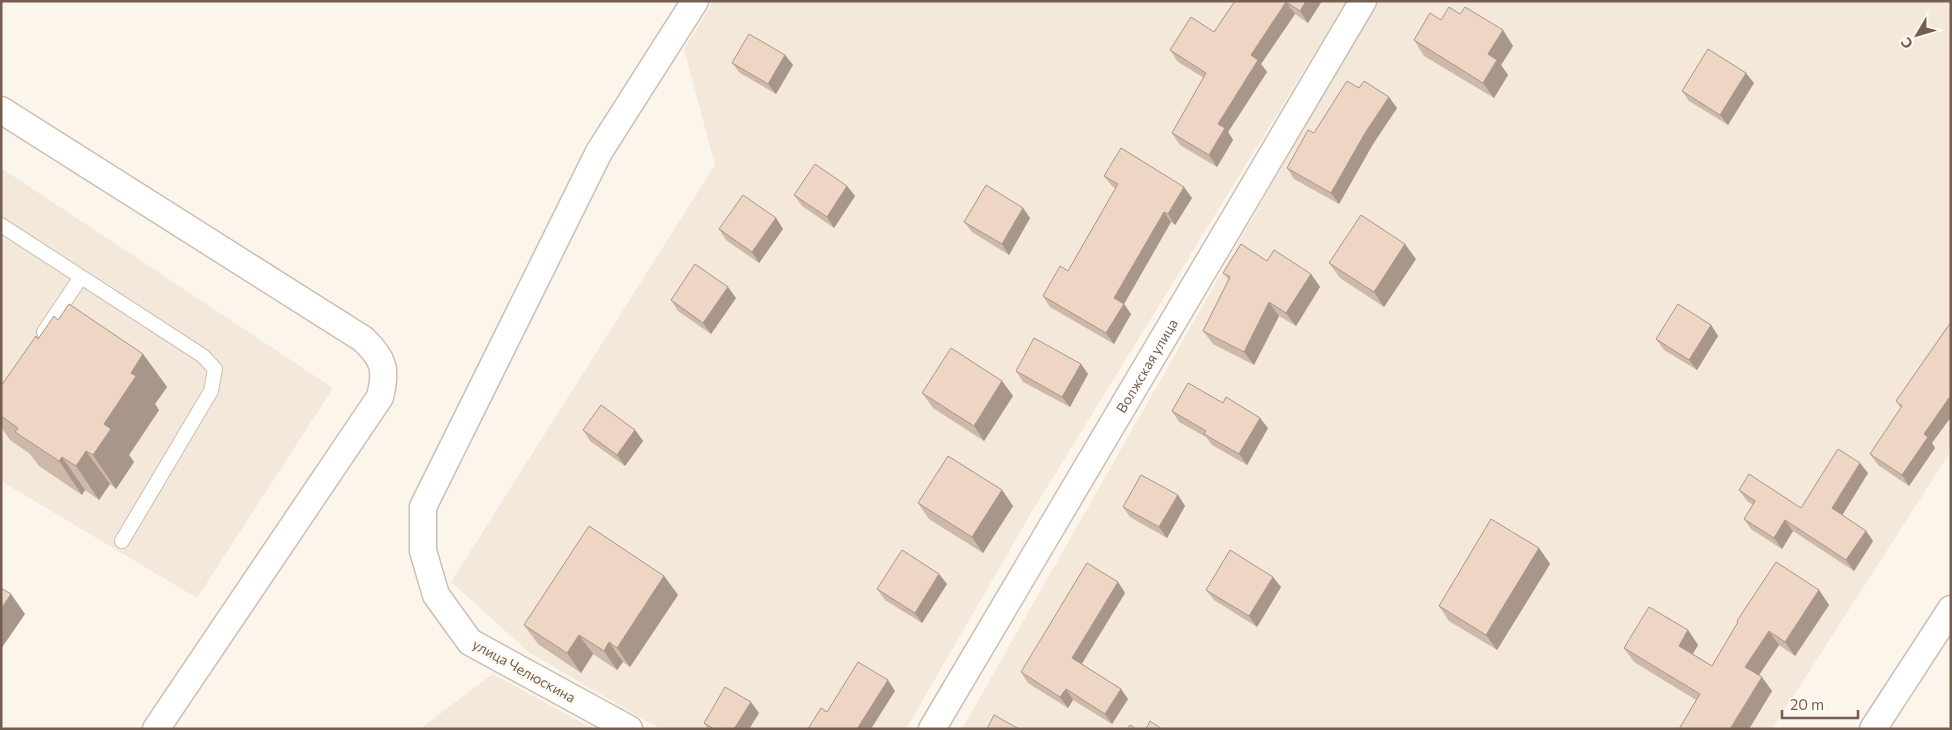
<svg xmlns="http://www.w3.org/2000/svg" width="1952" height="730" font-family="Commissioner,sans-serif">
<rect width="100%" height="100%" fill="#fbf5eb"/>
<path fill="#f3e8d9" d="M714,1H1347L1031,513L906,729H660L530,653L451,582L715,165L684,49Z
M1376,1H1951V451L1772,729H962Z
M1,168L333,388L197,598L1,481Z
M493,674L594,729H420Z"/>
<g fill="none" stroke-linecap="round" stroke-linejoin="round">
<defs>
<path id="lane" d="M1,225L203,356L215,369L211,391L122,541
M44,332L81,277"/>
<g id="street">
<path d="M1,110L363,339C384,359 387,369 380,397L156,729"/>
<path d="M629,729L470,642L436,595L423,551V507L599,152L695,1"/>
<path id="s1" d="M932,729L1363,1"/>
<path d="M1873,729L1951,609"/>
</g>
</defs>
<use href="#lane" stroke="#cdbeb1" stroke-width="16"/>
<use href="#street" stroke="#cdbeb1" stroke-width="29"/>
<use href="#lane" stroke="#fff" stroke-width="14"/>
<use href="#street" stroke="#fff" stroke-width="26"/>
</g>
<path fill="#ceb8a9" d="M1235,1H1322L1308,23L1295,14L1261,64L1267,72L1228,132L1233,140L1217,167L1180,145L1172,133L1204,78L1178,62L1170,50L1214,32Z
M1441,20L1513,46L1501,65L1508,75L1494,98L1424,56L1414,40Z
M785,55L793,65L776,94L740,73L732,63Z
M1754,83L1728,125L1689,101L1682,91Z
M1359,88L1397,108L1373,144L1339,204L1294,179L1287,168Z
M1104,176L1192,198L1175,225L1171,222L1124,304L1131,314L1114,344L1050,307L1043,296L1068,271L1116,189L1112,186Z
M847,186L855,196L834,228L802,206L794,195Z
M1023,208L1030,218L1009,255L972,232L964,222Z
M776,218L783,229L759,263L726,240L719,229Z
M1416,259L1384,307L1340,278L1329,263Z
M1267,261L1311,274L1320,287L1296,326L1279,316L1254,365L1213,344L1203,331L1229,280L1223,273Z
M736,298L711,334L678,311L671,300Z
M58,320L143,354L167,387L155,404L159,410L129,455L134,462L116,489L110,484L99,500L85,490L82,495L39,466L30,454L10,440L1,427V386L38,339Z
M1951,322L1932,443L1935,448L1909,486L1878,465L1870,454L1901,408L1896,401Z
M1711,325L1718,336L1697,370L1664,350L1656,339Z
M1081,364L1088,374L1070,407L1023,382L1016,371Z
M1002,381L1013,396L984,441L933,408L922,393Z
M1172,411L1268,428L1247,465L1212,445L1206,437L1179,422Z
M583,430H635L643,441L625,466L590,441Z
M1868,473L1842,515L1866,531L1873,541L1854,571L1793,531L1782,549L1751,529L1744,519L1753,505L1747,501L1739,490L1801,508Z
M1002,490L1013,506L983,553L929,519L918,503Z
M1178,495L1185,506L1167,538L1130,517L1123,507Z
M1539,548L1550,564L1497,650L1449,621L1439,606Z
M939,574L947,584L922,623L885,600L877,589Z
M664,576L678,595L630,667L623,662L617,670L593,654L581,673L538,644L524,625Z
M1118,582L1125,593L1082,664L1121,689L1128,699L1112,724L1073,700L1068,708L1028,683L1021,672Z
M1281,587L1257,627L1214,600L1206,590Z
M1819,590L1829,605L1795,656L1779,645L1759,675L1772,691L1749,729H1679L1696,700L1634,662L1624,648L1688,630L1698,645L1693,654L1712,666L1738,623L1737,621Z
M759,713L749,729H708L704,723Z"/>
<path fill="#a79689" d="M1306,1H1322L1308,23L1300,11Z
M1286,2L1295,14L1261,64L1267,72L1228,132L1233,140L1217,167L1209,155L1218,124L1251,55Z
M1503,30L1513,46L1501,65L1508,75L1494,98L1483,83L1488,54Z
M785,55L793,65L776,94L768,84Z
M1746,73L1754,83L1728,125L1720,115Z
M1389,97L1397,108L1373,144L1339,204L1331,193L1365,133Z
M847,186L855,196L834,228L827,217Z
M1184,187L1192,198L1175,225L1168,214Z
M1023,208L1030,218L1009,255L1002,244Z
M1164,212L1171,222L1124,304L1131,314L1114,344L1106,333L1114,298Z
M776,218L783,229L759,263L752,252Z
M1405,244L1416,259L1384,307L1374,292Z
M1311,274L1320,287L1296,326L1286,313Z
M728,287L736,298L711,334L703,323Z
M1269,302L1279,316L1254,365L1244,352Z
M1711,325L1718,336L1697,370L1689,360Z
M143,354L167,387L155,404L159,410L129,455L134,462L116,489L93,455L104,424L131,373Z
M1081,364L1088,374L1070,407L1062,397Z
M1002,381L1013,396L984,441L974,426Z
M1951,395V417L1932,443L1935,448L1909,486L1902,475L1924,434Z
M1260,418L1268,428L1247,465L1239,454Z
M635,430L643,441L625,466L617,455Z
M86,451L110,484L99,500L76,466Z
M62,457L85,490L82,495L59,461Z
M1860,463L1868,473L1840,519L1832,508Z
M1002,490L1013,506L983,553L972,537Z
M1178,495L1185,506L1167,538L1159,527Z
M1785,520L1793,531L1782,549L1774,538Z
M1866,531L1873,541L1854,571L1846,560Z
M1539,548L1550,564L1497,650L1486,635Z
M939,574L947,584L922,623L915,613Z
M664,576L678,595L630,667L617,648Z
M1273,577L1281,587L1257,627L1249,616Z
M1118,582L1125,593L1079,668L1072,658Z
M1819,590L1829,605L1795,656L1785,642Z
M11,594L25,614L1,649V609Z
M1688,630L1698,645L1689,660L1679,646Z
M1769,631L1779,645L1755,681L1745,667Z
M579,635L593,654L581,673L567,653Z
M609,642L623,662L617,670L604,651Z
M1762,677L1772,691L1749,729H1730Z
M888,680L895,691L871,729H857Z
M1066,689L1073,700L1068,708L1060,697Z
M1121,689L1128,699L1112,724L1105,714Z
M751,702L759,713L749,729H734Z"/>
<path fill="#efd6c4" stroke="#a79689" d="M1235,1H1306L1300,11L1286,2L1251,55L1258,60L1218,124L1225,128L1209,155L1172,133L1206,73L1170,50L1191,17L1214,32Z
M1449,7L1460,14L1465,7L1503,30L1488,54L1497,60L1483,83L1414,40L1430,13L1441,20Z
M749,34L785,55L768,84L732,63Z
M1708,49L1746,73L1720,115L1682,91Z
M1347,81L1359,88L1364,81L1389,97L1365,133L1331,193L1287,168L1308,130L1314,133Z
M1121,148L1184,187L1168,214L1164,212L1114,298L1124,304L1106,333L1043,296L1060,266L1068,271L1118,184L1104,176Z
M815,164L847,186L827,217L794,195Z
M986,185L1023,208L1002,244L964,222Z
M743,195L776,218L752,252L719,229Z
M1361,215L1405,244L1374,292L1329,263Z
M1241,244L1267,261L1274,250L1311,274L1286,313L1269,302L1244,352L1203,331L1230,277L1223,273Z
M695,264L728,287L703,323L671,300Z
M69,304L143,354L131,373L136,376L104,424L111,429L93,455L86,451L76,466L62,457L59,461L15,432L18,428L1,416V386L36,336L38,339L54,316L58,320Z
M1678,304L1711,325L1689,360L1656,339Z
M1951,322V395L1924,434L1928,437L1902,475L1870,454L1902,406L1896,401Z
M1034,338L1081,364L1062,397L1016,371Z
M951,348L1002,381L974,426L922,393Z
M1188,383L1223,403L1226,397L1260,418L1239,454L1204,434L1206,431L1172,411Z
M601,405L635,430L617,455L583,430Z
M1838,449L1860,463L1832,508L1866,531L1846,560L1785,520L1774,538L1744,519L1755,501L1739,490L1749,474L1801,508Z
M948,456L1002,490L972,537L918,503Z
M1141,475L1178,495L1159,527L1123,507Z
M1491,519L1539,548L1486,635L1439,606Z
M589,526L664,576L617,648L609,642L604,651L579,635L567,653L524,625Z
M902,550L939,574L915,613L877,589Z
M1230,550L1273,577L1249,616L1206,590Z
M1776,562L1819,590L1785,642L1769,631L1745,667L1762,677L1730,729H1679L1700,694L1624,648L1649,607L1688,630L1679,646L1712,666L1738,622L1737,621Z
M1087,563L1118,582L1072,658L1121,689L1105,714L1066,689L1060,697L1021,672Z
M1,588L11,594L1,609Z
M858,662L888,680L857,729H808L821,708L827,712Z
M725,687L751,702L734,729H714L704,723Z
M994,715L1019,729H987Z
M1150,721L1162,729H1146Z
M1130,725L1136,729H1127Z"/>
<g text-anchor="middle" stroke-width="4.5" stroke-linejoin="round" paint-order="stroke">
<g font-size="14" fill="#755e4f" stroke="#fef9f1">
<text dy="5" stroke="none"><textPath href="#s1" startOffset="422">Волжская улица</textPath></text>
<text transform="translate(524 671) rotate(29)" y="5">улица Челюскина</text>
</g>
</g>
<rect width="1952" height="730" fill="none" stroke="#755e4f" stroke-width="5"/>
<g transform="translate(1917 35) rotate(232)" stroke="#fef9f1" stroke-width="4" paint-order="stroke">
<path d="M0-4L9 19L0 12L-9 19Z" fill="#755e4f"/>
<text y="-8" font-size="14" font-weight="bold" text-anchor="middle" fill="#755e4f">С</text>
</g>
<path d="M1782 710v8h76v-8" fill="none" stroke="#755e4f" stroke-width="2.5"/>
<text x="1790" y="710" font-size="15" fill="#755e4f" stroke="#fef9f1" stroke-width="4" paint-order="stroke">20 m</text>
</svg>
